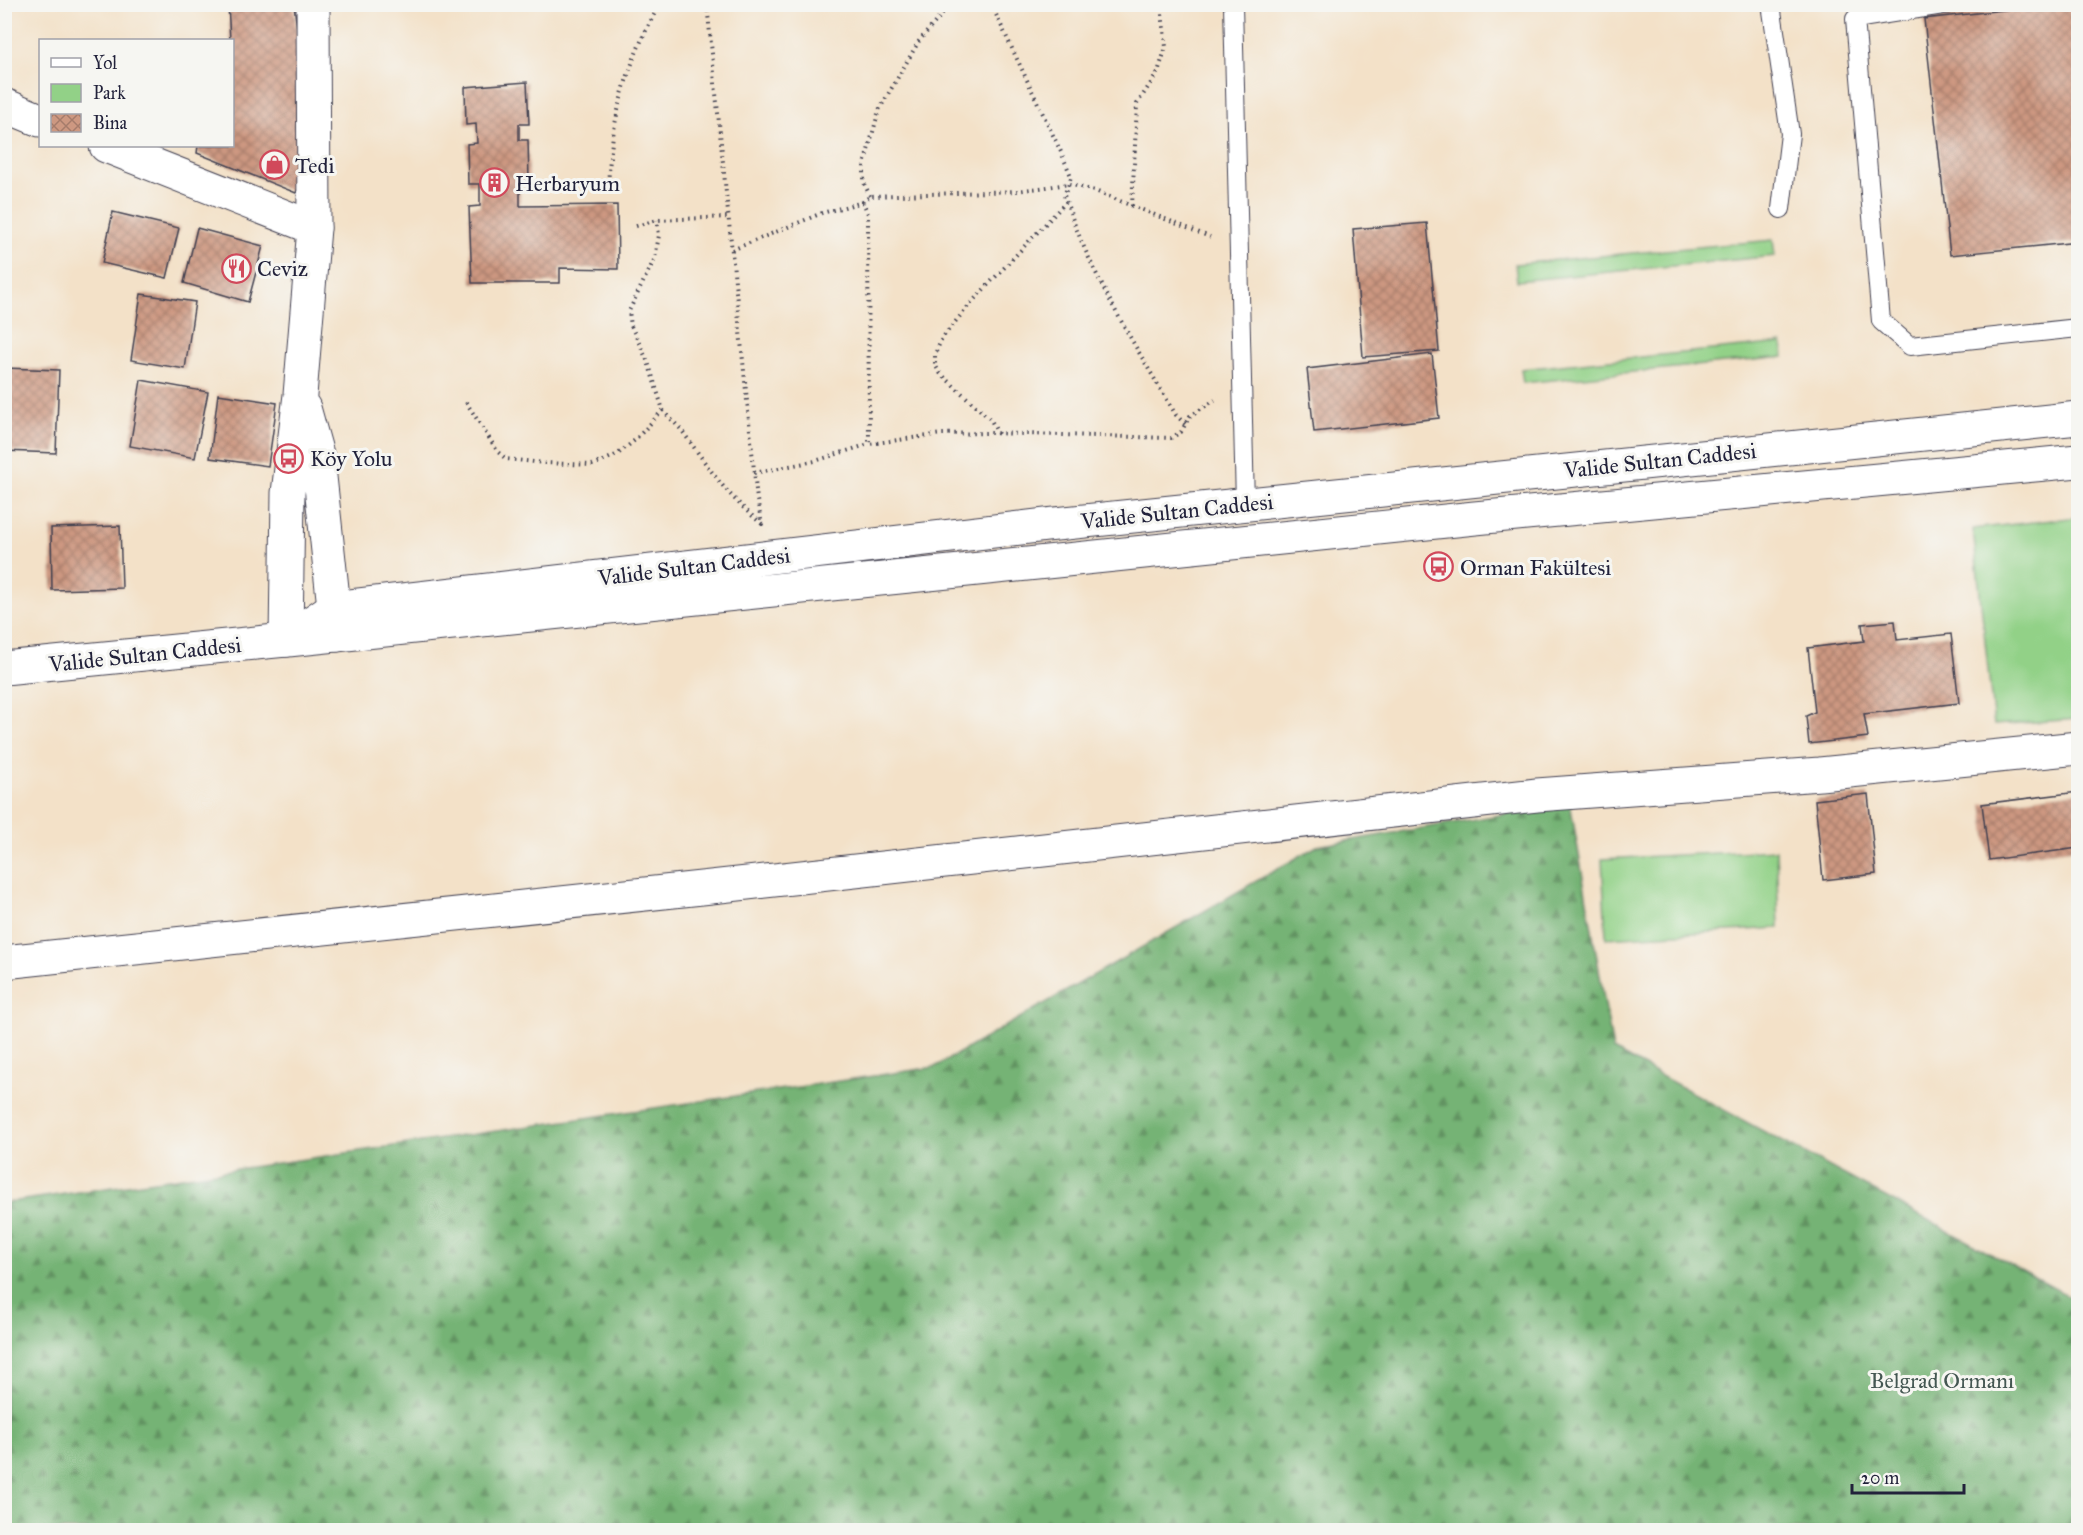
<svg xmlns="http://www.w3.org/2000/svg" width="2083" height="1535" font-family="'IM FELL Great Primer',serif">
<defs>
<pattern id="forest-firs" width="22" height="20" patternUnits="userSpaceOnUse" patternTransform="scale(1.5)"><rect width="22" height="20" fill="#75b374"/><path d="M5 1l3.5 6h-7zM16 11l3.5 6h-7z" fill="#609160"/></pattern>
<pattern id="building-cross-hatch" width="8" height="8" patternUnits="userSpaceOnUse" patternTransform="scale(1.5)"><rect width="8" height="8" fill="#cd9881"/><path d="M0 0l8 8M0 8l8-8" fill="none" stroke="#a67c6b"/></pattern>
</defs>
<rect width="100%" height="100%" fill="#f6f6f2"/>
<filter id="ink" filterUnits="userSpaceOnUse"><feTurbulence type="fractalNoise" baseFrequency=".0167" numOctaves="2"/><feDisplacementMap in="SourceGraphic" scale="12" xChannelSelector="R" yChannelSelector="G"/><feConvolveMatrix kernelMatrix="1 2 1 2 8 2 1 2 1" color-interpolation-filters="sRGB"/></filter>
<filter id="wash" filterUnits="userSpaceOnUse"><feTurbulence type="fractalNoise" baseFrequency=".008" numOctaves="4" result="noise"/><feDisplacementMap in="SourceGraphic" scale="24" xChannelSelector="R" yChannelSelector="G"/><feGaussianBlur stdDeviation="1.35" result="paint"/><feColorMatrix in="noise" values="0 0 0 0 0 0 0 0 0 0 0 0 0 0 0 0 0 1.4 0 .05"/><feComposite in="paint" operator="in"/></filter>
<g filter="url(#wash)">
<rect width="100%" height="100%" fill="#f3e1c8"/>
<path fill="#92d187" stroke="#5a7a61" stroke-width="1.5" d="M1773,240L1775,256L1517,281L1515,264Z
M1782,343L1784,357L1523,383L1521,369Z
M2078,517V719L1994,725L1973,529Z
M1776,850L1779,928L1606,938L1602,859Z"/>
<path fill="url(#forest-firs)" stroke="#4c6a58" stroke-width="1.5" d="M1570,803L1613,1050L2078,1301V1530H5L4,1203L935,1067L1317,846Z"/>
<g id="blocks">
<path fill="url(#building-cross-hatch)" d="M228,4H294L300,56L302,178L296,193L197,153L198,146H232V40H230Z
M2056,4H2078V242L1950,255L1924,19Z
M527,82L529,124H519V140H528L529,181H520V206L617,205L618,269L560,268V283H472L469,207L480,206V184H468L467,144L477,143L476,124L466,125L465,87Z
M113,212L179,228L167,278L102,263Z
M1427,223L1439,351L1363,357L1353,229Z
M197,228L263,246L248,302L184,283Z
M141,294L195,302L185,369L131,360Z
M1432,354L1439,418L1314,432L1307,369Z
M4,368L59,370L56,453L4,451Z
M141,380L208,392L195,458L130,446Z
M218,394L277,403L268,466L210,458Z
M120,526L122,588L52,590L51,528Z
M1895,621L1897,640L1951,634L1959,703L1864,714L1868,737L1809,744L1806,716L1815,712L1808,648L1864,641L1862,624Z
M2078,792V848L1989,860L1982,804Z
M1868,794L1876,874L1823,880L1815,800Z"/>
</g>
</g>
<g filter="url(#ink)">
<use href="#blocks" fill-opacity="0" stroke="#413f50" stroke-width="1.5"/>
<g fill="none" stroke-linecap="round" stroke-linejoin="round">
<defs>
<path id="service" d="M1233,4L1245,504
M1771,4L1790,134L1781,209
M1949,4L1855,19L1881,321L1910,346L2078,328"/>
<path id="minor" d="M4,105L40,120
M106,146L314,228
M4,962L711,887L1537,795L1820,774L2078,748"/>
<path id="tertiary" d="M4,668L286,640"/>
<path id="secondary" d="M304,408L318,458L337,635
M286,640L288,493L300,395L314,228L313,4"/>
<path id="primary" d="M286,640L333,608L1046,525L2078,418
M288,640L1475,518L2078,461"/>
</defs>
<use href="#service" stroke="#413f50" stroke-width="20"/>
<use href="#minor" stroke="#413f50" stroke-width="35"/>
<use href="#tertiary" stroke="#413f50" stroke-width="35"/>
<use href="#secondary" stroke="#413f50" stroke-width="35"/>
<use href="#primary" stroke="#413f50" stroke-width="35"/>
<path stroke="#413f50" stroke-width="4" stroke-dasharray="1.5 4.5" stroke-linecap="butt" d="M991,4L1061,152L1071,176L1069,184L1095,191L1210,237
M608,194C609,127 626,63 660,4
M870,196L864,183V165L879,110L919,41L951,4
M1132,206L1137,104L1158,72L1166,47L1161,4
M636,226L657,220L729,217
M732,250L822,213L863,202
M466,402L498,452L506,459L544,463L592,465L603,461L618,454L635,440L663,410L648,362L631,326L629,311L655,258L659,235L657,220
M663,410C670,419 679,426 685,435C713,473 725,494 762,524L757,500L707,4
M1185,424L1176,415C1134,344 1090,274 1064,195L1069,184L1017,191L870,196L863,202L868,214L869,444L942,434L989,433L1171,438L1181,432L1190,416L1215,400
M998,434L991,420L940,373L935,365V354L942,338L970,304L1066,202
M754,473L815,461L869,444"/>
<use href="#service" stroke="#fff" stroke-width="18"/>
<use href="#minor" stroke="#fff" stroke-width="33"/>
<use href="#tertiary" stroke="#fff" stroke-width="33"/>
<use href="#secondary" stroke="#fff" stroke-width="33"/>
<use href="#primary" stroke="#fff" stroke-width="33"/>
</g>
</g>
<defs>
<symbol id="shop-ring" viewBox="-11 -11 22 22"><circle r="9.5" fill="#f6f6f2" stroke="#d1495b" stroke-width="1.5"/><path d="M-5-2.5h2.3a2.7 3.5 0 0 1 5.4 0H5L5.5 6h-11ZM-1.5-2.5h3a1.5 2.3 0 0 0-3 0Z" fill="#d1495b"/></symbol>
<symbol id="building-ring" viewBox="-11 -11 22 22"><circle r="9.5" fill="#f6f6f2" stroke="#d1495b" stroke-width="1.5"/><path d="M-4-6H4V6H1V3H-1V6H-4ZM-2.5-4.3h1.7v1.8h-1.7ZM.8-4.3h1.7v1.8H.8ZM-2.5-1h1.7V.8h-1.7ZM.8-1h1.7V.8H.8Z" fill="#d1495b"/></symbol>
<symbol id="restaurant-ring" viewBox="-11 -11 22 22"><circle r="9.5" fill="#f6f6f2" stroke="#d1495b" stroke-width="1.5"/><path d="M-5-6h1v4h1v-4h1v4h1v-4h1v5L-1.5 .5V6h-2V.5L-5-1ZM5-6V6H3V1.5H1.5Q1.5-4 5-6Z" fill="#d1495b"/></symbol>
<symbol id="bus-ring" viewBox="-11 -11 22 22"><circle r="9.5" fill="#f6f6f2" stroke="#d1495b" stroke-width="1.5"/><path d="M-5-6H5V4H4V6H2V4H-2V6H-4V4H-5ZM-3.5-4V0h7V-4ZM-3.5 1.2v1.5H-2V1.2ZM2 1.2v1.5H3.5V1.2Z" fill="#d1495b"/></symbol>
</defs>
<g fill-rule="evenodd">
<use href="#shop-ring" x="258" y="148" width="33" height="33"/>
<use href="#building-ring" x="478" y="166" width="33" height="33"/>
<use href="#restaurant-ring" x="220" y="252" width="33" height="33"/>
<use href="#bus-ring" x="272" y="442" width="33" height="33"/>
<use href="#bus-ring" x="1422" y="550" width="33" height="33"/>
</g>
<g text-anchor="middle" stroke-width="6" stroke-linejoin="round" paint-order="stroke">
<g font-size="22" fill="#22223b" stroke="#f6f6f2" text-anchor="start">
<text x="295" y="173">Tedi</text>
<text x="515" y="191">Herbaryum</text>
<text x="257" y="276">Ceviz</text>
<text x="310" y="466">Köy Yolu</text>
<text x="1460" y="575">Orman Fakültesi</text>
</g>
<g font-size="22" fill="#22223b" stroke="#f6f6f2">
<text transform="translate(1660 460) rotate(-6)" y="8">Valide Sultan Caddesi</text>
<text transform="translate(1177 511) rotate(-6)" y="8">Valide Sultan Caddesi</text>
<text transform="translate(694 566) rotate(-7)" y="8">Valide Sultan Caddesi</text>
<text transform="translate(145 654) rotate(-6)" y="8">Valide Sultan Caddesi</text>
</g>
<g font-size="22" fill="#445752" stroke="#f6f6f2">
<text x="1942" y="1388">Belgrad Ormanı</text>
</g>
</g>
<rect width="2083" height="1535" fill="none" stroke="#f6f6f2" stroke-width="24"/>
<rect x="39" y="39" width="195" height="108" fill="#f6f6f2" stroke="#a1a1a9" stroke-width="1.5"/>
<rect x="51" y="58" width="30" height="9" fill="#ffffff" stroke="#a1a1a9" stroke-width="1.5"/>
<text x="93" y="69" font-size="18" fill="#22223b">Yol</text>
<rect x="51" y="84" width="30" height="18" fill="#92d187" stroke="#a1a1a9" stroke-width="1.5"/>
<text x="93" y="99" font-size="18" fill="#22223b">Park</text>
<rect x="51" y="114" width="30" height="18" fill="url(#building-cross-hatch)" stroke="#a1a1a9" stroke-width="1.5"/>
<text x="93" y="129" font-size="18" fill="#22223b">Bina</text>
<path d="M1852 1484v9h112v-9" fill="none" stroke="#22223b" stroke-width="3"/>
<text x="1861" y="1484" font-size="18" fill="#22223b" stroke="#f6f6f2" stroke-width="4.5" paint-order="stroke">20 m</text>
</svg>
